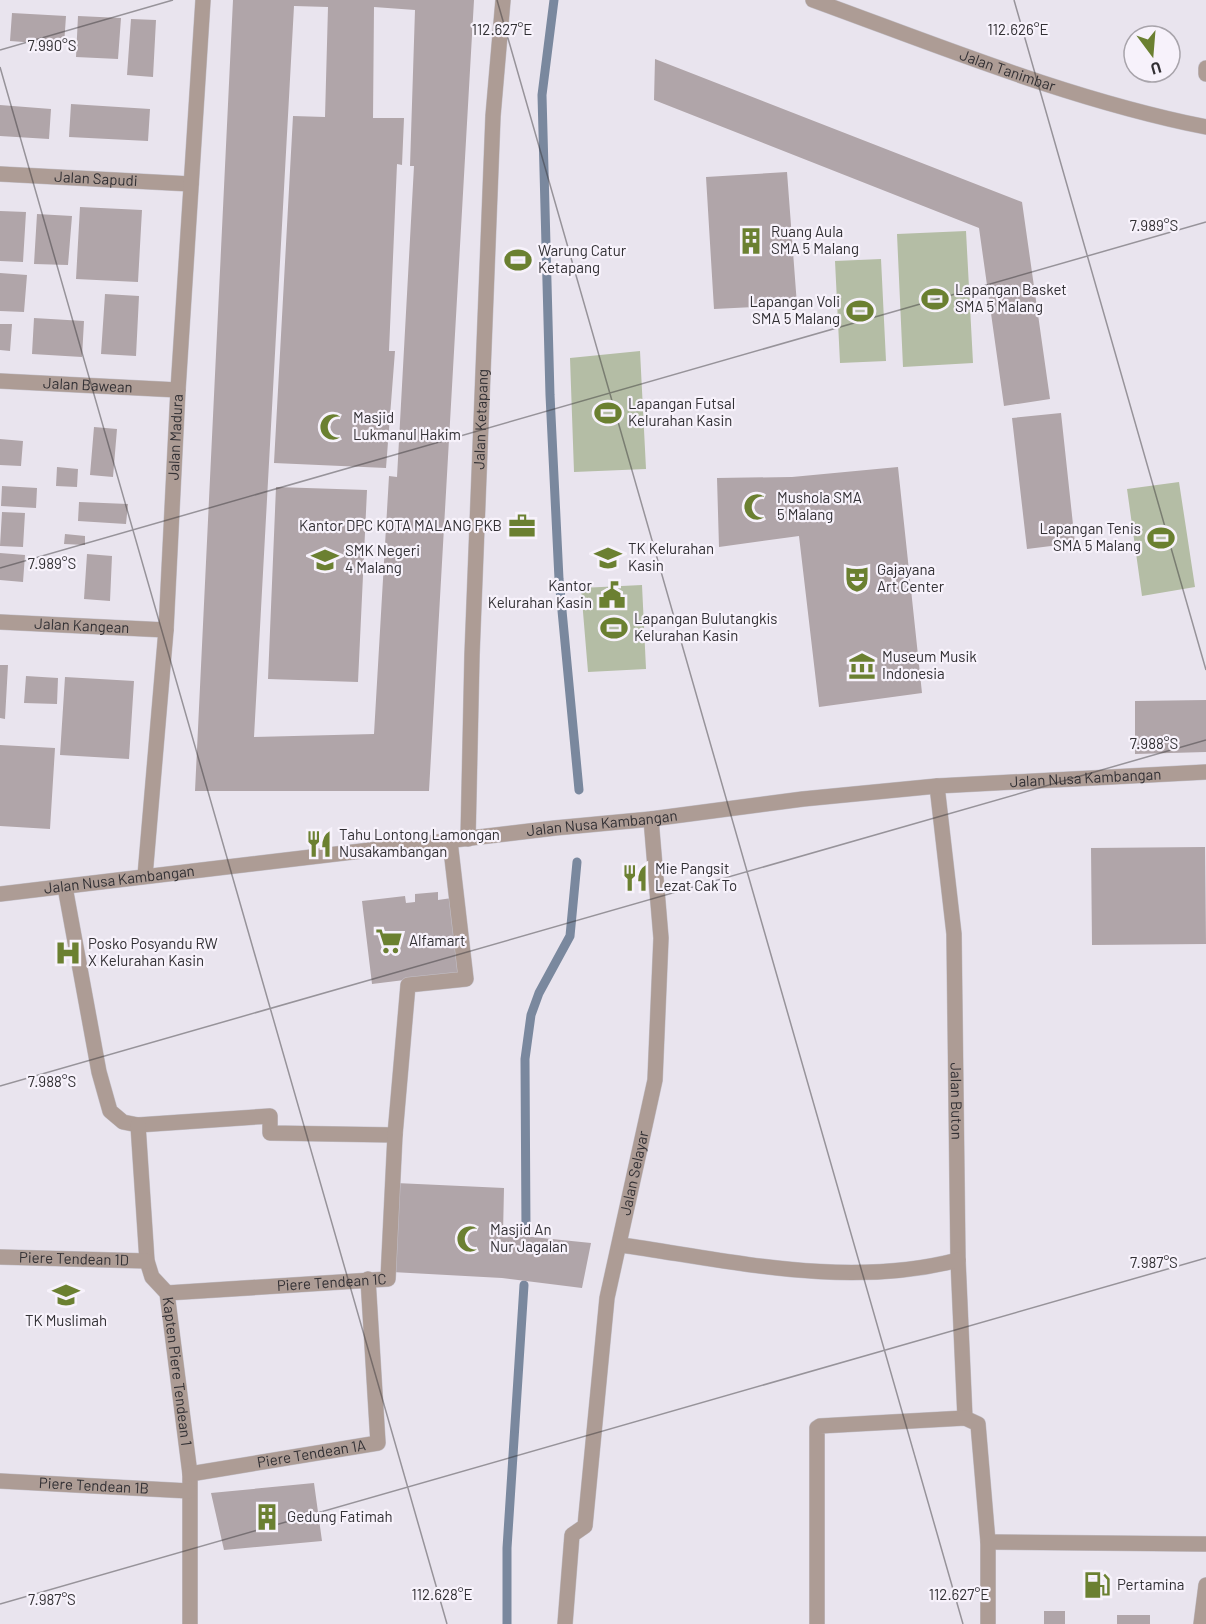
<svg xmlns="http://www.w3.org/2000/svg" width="1206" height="1624" font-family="Barlow,sans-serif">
<rect width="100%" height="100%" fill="#e9e4ee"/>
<path fill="#b4bda5" d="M966,231L973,363L903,367L897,234Z
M881,259L886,361L840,363L835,261Z
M640,351L646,469L574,472L570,358Z
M1179,482L1195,587L1142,596L1127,489Z
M642,585L646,669L588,672L581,588Z"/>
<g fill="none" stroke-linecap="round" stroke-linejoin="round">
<path stroke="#7a889e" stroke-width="9" d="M554,0L542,95L550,395L559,579L579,790
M526,1232L525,1059L531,1015L539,993L570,936L577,862
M507,1624V1548L524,1285"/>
</g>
<path fill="#b0a5a9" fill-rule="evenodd" d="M233,0H474L429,791H195ZM294,6L328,7L325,117L293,116L274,463L386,468L395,351H389L397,164L402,165L404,118H373L374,7L415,10L410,166H414L397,477L389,476L374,734L254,737Z
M12,13L66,16L64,45L10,41Z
M78,16L121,18L118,59L76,57Z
M131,19L156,20L153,77L127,75Z
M655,59L1022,202L1050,399L1004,406L979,228L654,100Z
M71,104L150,109L148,141L69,137Z
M0,105L51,109L49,139L0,136Z
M787,172L797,305L714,309L706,177Z
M80,207L142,210L138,282L76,279Z
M0,211L26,212L23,262L0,261Z
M37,214L72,216L68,265L34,264Z
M0,273L27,275L24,312L0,311Z
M105,294L139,296L136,356L101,354Z
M34,318L84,321L82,357L32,354Z
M0,324H12L10,351L0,350Z
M1061,413L1075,543L1027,549L1012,418Z
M94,427L117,429L113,477L90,475Z
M0,439L23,441L21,466L0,465Z
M57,467L78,469L77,487L56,486Z
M898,467L922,693L819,707L799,536L719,547L717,478L792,477Z
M2,486L37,488L36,508L1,506Z
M276,487L367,490L358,682L268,679Z
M79,502L128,504L126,524L78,521Z
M2,512L25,513L23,547L0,546Z
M65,534L85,536V545L64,544Z
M0,553L25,555L23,582L0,580Z
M87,554L112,556L110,601L84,599Z
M0,665H8L5,719L0,718Z
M26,676L58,678L57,704L24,703Z
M65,677L134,681L129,759L60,755Z
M1206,700V752L1135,754V701Z
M0,745L55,748L50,829L0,826Z
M1205,847L1206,944L1092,945L1091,848Z
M438,892V900L452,898L461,973L372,984L362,901L405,896L406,903L415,902V894Z
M396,1183L504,1188L503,1234L591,1243L582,1288L502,1278L392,1272Z
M314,1483L322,1541L224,1550L211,1493Z
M1044,1611H1065V1624H1044Z
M1117,1615H1150V1624H1117Z"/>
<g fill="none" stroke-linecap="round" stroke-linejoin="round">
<defs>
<g id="minor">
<path id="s1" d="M813,0C942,47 1071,100 1206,127"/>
<path d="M1206,68V74"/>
<path id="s2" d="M0,174L191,184"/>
<path id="s3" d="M0,381L178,390"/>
<path id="s4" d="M0,622L166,630"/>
<path id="s5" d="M937,786L954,934L958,1260L965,1418"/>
<path id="s6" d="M468,839L472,655L493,116L503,0"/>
<path id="s7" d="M145,876L166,630L178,390L203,0"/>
<path d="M65,887L99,1072L110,1111L123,1122L138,1125L270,1116V1133L395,1135"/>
<path id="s8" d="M0,894L555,828L651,819L803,799L937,786L1206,772"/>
<path id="s9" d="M138,1125L147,1261L152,1277L167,1293L190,1474V1624"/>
<path d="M621,1245C733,1261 847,1289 958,1260"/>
<path id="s10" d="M0,1257L147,1261"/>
<path id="s11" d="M167,1293L388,1279L395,1135L408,985L466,979L450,841"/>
<path id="s12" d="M190,1474L378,1443L368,1279"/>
<path id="s13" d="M0,1481L189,1491"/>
<path d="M988,1542L1206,1544"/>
<path id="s14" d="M565,1624L572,1535L585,1526L607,1298L655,1080L661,938L651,819"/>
<path d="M817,1624V1428L820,1426L965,1418L978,1424L988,1542V1624"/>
<path d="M1201,1624L1206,1585"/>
</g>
</defs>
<use href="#minor" stroke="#c4c0c9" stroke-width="16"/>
<use href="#minor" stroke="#ad9c95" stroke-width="15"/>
</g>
<path fill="none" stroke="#323034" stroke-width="1.5" stroke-opacity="0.45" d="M497,0L963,1624M1014,0L1206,670M0,50L173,0M0,67L447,1624M0,568L1206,222M0,1086L1206,740M0,1604L1206,1258"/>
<defs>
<symbol id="building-bare" viewBox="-9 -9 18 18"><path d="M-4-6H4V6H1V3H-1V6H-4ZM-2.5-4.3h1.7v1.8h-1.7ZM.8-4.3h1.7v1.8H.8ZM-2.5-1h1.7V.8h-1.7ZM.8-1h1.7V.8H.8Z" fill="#6b8031" stroke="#f7f2fb" stroke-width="2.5" paint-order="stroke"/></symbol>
<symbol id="stadium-bare" viewBox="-9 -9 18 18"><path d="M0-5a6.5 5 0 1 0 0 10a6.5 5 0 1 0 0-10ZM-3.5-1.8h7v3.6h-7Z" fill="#6b8031" stroke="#f7f2fb" stroke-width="2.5" paint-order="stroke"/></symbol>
<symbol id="mosque-bare" viewBox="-9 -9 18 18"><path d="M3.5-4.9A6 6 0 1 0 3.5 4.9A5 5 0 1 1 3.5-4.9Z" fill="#6b8031" stroke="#f7f2fb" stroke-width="2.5" paint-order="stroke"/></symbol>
<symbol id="office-bare" viewBox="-9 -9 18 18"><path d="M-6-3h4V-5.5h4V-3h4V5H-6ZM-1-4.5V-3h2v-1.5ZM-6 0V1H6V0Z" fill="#6b8031" stroke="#f7f2fb" stroke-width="2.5" paint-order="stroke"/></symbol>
<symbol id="school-bare" viewBox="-9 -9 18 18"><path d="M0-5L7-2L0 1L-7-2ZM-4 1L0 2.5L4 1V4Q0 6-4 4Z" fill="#6b8031" stroke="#f7f2fb" stroke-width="2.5" paint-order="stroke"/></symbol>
<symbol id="theatre-bare" viewBox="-9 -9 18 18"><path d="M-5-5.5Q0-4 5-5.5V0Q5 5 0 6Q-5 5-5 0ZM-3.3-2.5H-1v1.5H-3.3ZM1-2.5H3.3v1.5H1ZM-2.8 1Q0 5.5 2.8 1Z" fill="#6b8031" stroke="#f7f2fb" stroke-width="2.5" paint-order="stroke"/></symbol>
<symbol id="civic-bare" viewBox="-9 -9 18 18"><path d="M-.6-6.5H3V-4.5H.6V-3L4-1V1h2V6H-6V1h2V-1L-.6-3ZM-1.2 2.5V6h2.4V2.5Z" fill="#6b8031" stroke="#f7f2fb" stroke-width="2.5" paint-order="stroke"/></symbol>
<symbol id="museum-bare" viewBox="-9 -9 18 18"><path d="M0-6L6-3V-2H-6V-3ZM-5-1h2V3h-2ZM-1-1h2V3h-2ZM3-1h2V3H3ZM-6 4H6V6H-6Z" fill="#6b8031" stroke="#f7f2fb" stroke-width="2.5" paint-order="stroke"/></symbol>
<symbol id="restaurant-bare" viewBox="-9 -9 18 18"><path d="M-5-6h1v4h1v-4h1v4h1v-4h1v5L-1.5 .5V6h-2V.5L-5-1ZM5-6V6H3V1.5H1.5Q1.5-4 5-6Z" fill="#6b8031" stroke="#f7f2fb" stroke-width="2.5" paint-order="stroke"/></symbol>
<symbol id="supermarket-bare" viewBox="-9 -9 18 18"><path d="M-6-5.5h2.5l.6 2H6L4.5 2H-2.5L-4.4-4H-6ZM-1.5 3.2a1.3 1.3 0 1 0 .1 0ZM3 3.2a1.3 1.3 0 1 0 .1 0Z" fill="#6b8031" stroke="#f7f2fb" stroke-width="2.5" paint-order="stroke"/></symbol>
<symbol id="hospital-bare" viewBox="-9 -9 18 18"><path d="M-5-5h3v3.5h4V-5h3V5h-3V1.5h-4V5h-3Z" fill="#6b8031" stroke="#f7f2fb" stroke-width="2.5" paint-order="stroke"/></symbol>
<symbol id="fuel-bare" viewBox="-9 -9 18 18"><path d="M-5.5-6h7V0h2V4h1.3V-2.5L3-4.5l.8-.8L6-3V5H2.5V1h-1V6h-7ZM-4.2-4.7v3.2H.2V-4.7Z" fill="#6b8031" stroke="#f7f2fb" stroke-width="2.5" paint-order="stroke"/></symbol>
</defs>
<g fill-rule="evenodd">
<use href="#building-bare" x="732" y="222" width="38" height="38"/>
<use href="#stadium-bare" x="499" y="241" width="38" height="38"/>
<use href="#stadium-bare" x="916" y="280" width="38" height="38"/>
<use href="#stadium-bare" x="841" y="292" width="38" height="38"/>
<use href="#stadium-bare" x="589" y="394" width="38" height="38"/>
<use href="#mosque-bare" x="314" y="408" width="38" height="38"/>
<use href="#mosque-bare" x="738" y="488" width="38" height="38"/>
<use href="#office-bare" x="503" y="507" width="38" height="38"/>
<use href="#stadium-bare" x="1142" y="519" width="38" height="38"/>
<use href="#school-bare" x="589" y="539" width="38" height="38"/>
<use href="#school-bare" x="306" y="541" width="38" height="38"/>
<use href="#theatre-bare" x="838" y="560" width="38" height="38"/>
<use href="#civic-bare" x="593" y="576" width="38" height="38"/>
<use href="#stadium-bare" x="595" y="609" width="38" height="38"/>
<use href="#museum-bare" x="843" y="647" width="38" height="38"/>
<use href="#restaurant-bare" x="300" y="825" width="38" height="38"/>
<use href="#restaurant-bare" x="616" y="859" width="38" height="38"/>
<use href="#supermarket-bare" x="370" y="922" width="38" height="38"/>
<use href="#hospital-bare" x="49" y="934" width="38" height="38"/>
<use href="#mosque-bare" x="451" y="1220" width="38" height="38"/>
<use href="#school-bare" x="47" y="1276" width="38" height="38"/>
<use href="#building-bare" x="248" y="1498" width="38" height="38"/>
<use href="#fuel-bare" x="1078" y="1566" width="38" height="38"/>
</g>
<g text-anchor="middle" stroke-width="4.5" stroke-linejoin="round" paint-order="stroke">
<g font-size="15" fill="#323034" stroke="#f7f2fb">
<text dy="5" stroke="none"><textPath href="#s1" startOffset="207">Jalan Tanimbar</textPath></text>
<text dy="5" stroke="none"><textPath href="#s2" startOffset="96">Jalan Sapudi</textPath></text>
<text dy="5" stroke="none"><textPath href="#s3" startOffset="88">Jalan Bawean</textPath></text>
<text dy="5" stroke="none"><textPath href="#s6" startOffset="420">Jalan Ketapang</textPath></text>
<text dy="5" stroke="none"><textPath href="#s7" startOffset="440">Jalan Madura</textPath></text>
<text dy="5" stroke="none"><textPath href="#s4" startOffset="82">Jalan Kangean</textPath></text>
<text dy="5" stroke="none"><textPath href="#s8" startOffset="1092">Jalan Nusa Kambangan</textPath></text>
<text dy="5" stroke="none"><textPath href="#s8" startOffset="606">Jalan Nusa Kambangan</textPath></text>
<text dy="5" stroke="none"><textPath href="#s8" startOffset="120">Jalan Nusa Kambangan</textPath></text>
<text dy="5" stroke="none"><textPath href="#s5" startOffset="316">Jalan Buton</textPath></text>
<text dy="5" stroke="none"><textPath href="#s14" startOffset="462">Jalan Selayar</textPath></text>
<text dy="5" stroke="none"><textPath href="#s10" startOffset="74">Piere Tendean 1D</textPath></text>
<text dy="5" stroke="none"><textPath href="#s11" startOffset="165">Piere Tendean 1C</textPath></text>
<text dy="5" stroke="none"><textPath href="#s9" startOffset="254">Kapten Piere Tendean 1</textPath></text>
<text dy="5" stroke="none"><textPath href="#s12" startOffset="123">Piere Tendean 1A</textPath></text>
<text dy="5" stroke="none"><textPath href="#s13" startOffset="94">Piere Tendean 1B</textPath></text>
</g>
<g font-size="15" fill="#323034" stroke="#f7f2fb" text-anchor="start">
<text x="771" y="237">Ruang Aula<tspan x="771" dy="17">SMA 5 Malang</tspan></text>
<text x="538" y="256">Warung Catur<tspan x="538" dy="17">Ketapang</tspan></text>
<text x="955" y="295">Lapangan Basket<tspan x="955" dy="17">SMA 5 Malang</tspan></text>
<text x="840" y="307" text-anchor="end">Lapangan Voli<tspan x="840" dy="17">SMA 5 Malang</tspan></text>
<text x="628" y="409">Lapangan Futsal<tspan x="628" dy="17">Kelurahan Kasin</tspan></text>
<text x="353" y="423">Masjid<tspan x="353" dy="17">Lukmanul Hakim</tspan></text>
<text x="777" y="503">Mushola SMA<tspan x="777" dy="17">5 Malang</tspan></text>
<text x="502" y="531" text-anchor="end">Kantor DPC KOTA MALANG PKB</text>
<text x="1141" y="534" text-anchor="end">Lapangan Tenis<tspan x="1141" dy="17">SMA 5 Malang</tspan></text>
<text x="628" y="554">TK Kelurahan<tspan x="628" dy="17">Kasin</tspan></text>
<text x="345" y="556">SMK Negeri<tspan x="345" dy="17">4 Malang</tspan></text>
<text x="877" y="575">Gajayana<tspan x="877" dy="17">Art Center</tspan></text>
<text x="592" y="591" text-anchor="end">Kantor<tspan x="592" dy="17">Kelurahan Kasin</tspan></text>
<text x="634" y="624">Lapangan Bulutangkis<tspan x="634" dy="17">Kelurahan Kasin</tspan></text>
<text x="882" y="662">Museum Musik<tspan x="882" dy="17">Indonesia</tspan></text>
<text x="339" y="840">Tahu Lontong Lamongan<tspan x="339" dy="17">Nusakambangan</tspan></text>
<text x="655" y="874">Mie Pangsit<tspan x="655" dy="17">Lezat Cak To</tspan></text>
<text x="409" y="946">Alfamart</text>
<text x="88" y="949">Posko Posyandu RW<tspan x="88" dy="17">X Kelurahan Kasin</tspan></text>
<text x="490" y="1235">Masjid An<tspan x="490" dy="17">Nur Jagalan</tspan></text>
<text x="66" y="1326" text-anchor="middle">TK Muslimah</text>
<text x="287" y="1522">Gedung Fatimah</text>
<text x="1117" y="1590">Pertamina</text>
</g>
</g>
<g font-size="15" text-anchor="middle" fill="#323034" stroke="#f7f2fb" stroke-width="4.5" stroke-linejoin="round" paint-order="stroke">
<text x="502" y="35">112.627°E</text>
<text x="1018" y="35">112.626°E</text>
<text x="52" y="51">7.990°S</text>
<text x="1154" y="231">7.989°S</text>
<text x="52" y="569">7.989°S</text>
<text x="1154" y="749">7.988°S</text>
<text x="52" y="1087">7.988°S</text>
<text x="1154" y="1268">7.987°S</text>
<text x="442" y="1600">112.628°E</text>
<text x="959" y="1600">112.627°E</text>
<text x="52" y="1605">7.987°S</text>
</g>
<g transform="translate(1152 54) rotate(164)"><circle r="28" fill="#f7f2fb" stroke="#a8a4ab" stroke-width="1.5"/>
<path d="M0-4.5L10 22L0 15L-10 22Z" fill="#6b8031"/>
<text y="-9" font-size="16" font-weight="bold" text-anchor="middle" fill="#323034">U</text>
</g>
</svg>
